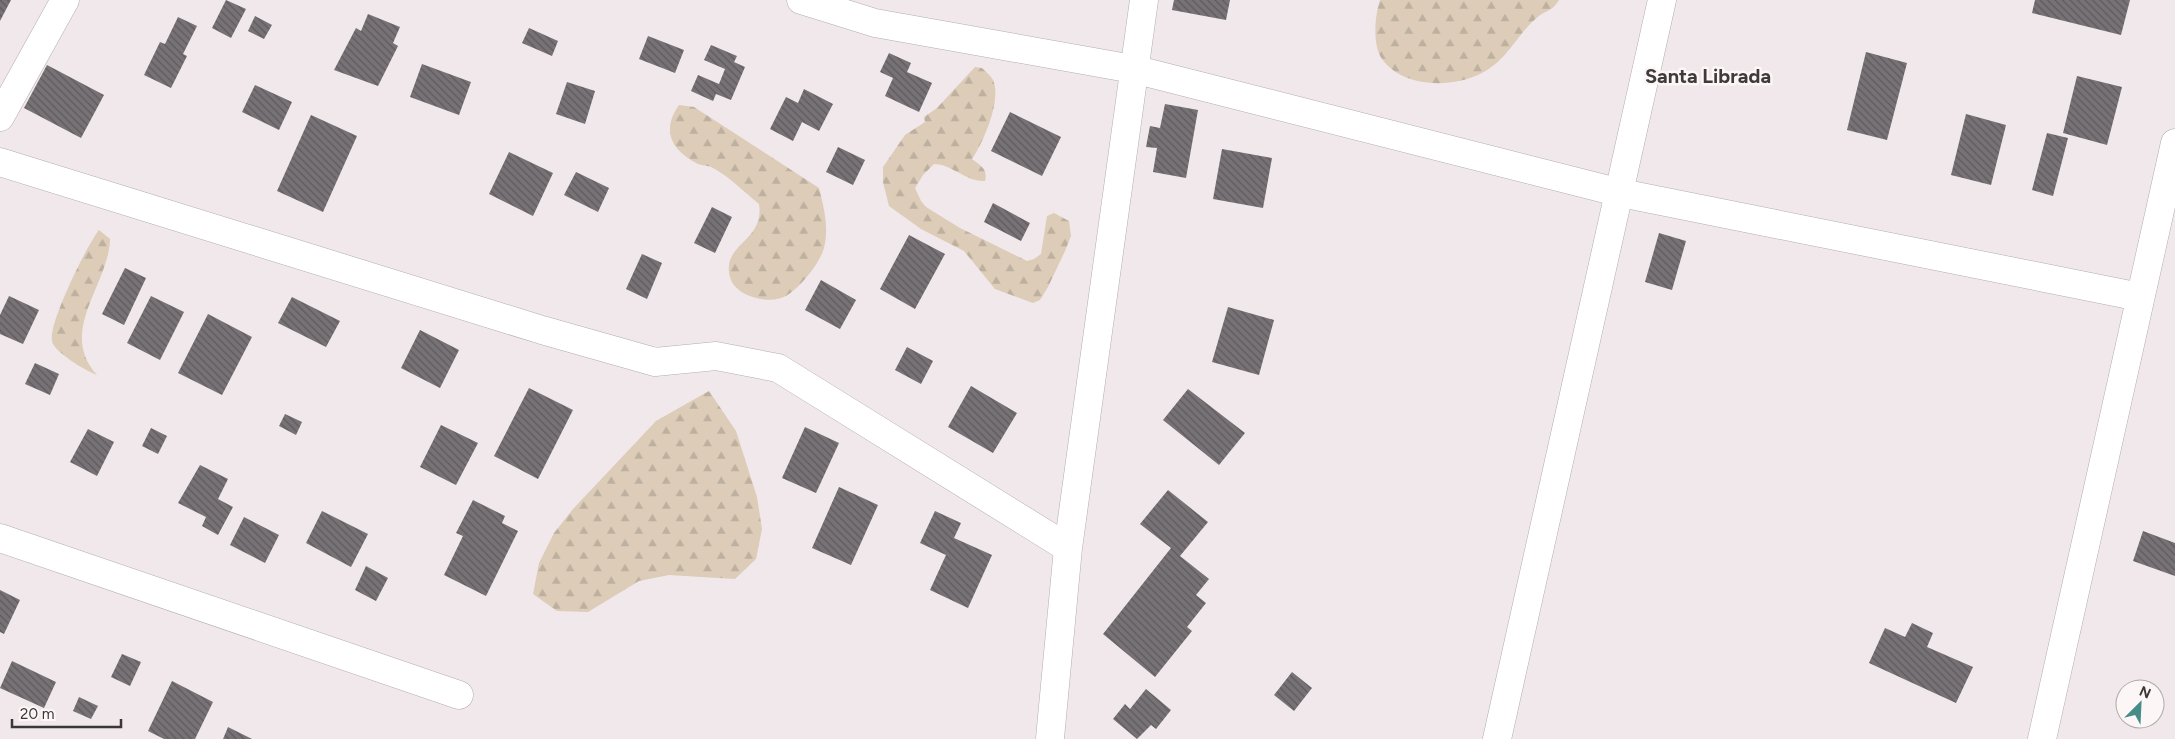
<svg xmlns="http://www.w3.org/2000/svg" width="2175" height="739" font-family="Figtree,sans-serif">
<defs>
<pattern id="forest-firs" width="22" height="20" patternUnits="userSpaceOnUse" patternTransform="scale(1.25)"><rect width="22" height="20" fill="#dcccb8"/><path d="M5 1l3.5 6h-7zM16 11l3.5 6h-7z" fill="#beb09f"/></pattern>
<pattern id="building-back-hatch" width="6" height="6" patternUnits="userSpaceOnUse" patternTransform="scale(1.25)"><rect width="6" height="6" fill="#777276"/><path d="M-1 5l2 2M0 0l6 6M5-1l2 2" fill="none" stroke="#5e5a5c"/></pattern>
</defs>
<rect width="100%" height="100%" fill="#f0e8ea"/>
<path fill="url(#forest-firs)" d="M1380,0H1559C1552,11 1549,9 1539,16C1517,33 1508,61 1480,74C1451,88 1403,88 1382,59C1372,45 1375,15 1380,0Z
M975,67L982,68C986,72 991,76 993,80C1002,100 983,143 972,159C981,166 988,169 985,181C966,182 952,164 934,164L923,175L915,188L921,201L926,207L960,228L1027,261L1034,259L1041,254L1047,216L1054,213L1069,221L1071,236L1065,251L1048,287L1040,300L1033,303L995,289L964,251L921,229L889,206L883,182V167L905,135L925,122L924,117L937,108Z
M679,105L694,107L819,188C824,208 829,227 824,248C820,263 800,288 786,296C770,305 735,297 730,277C721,243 765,242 759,204C745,193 729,176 713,168C708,165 703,166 698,164C671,150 661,131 679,105Z
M99,230L110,239C109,285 57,331 97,375C86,371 54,352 52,341C48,324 87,245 99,230Z
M709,391L736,431L757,497L762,529L756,559L735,579L669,575L639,581L588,612L557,611L533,594L539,563L554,533L573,509L656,421Z"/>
<path fill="url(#building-back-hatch)" d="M0,0H11L0,21Z
M226,0L246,9L231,38L212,28Z
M1174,0H1230L1226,20L1172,10Z
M2035,0H2130L2121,35L2032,13Z
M368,14L400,27L393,43L398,46L378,86L334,70L356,28L361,31Z
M255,16L272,25L264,39L248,31Z
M178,17L197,26L183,54L187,56L171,88L144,75L160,42L165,44Z
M529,28L558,41L552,56L522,43Z
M648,36L684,50L675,73L639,59Z
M711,45L737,56L734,62L745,67L731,100L716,94L713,101L691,91L698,75L719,84L725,69L704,60Z
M1866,52L1907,63L1887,140L1847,130Z
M889,53L911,63L907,72L932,83L919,112L885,96L893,78L880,72Z
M422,64L471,82L459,115L410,97Z
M47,65L104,95L81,138L24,108Z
M2077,76L2122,87L2107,145L2063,133Z
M567,82L595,91L585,124L556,114Z
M255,85L292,102L279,130L242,112Z
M804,89L833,104L819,131L802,122L793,141L770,129L786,97L798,103Z
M1165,104L1198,110L1186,178L1153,172L1157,148L1146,147L1150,126L1160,128Z
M1010,112L1061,137L1042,176L991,151Z
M1966,114L2006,125L1991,185L1951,175Z
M311,115L357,136L323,212L277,191Z
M2047,133L2068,138L2053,196L2032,190Z
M838,147L865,160L853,185L826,172Z
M1222,149L1272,158L1263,208L1213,199Z
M509,152L553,173L533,216L489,194Z
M576,172L609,188L598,212L564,195Z
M993,203L1030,223L1021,241L984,222Z
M712,207L732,217L715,253L694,243Z
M1659,233L1686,241L1672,290L1645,282Z
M909,235L945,254L915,309L880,289Z
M642,254L662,263L647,299L626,289Z
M125,268L146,278L124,325L102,314Z
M821,280L856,300L840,329L805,310Z
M9,296L39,310L23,344L0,334V315Z
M151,296L184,312L160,360L127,343Z
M292,297L340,321L326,347L278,323Z
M1228,307L1274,320L1259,375L1212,362Z
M208,314L252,337L222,395L178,373Z
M420,330L459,350L440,388L401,368Z
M907,347L933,361L921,384L895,370Z
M35,363L59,374L50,395L25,384Z
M971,386L1017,413L993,453L948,427Z
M529,388L573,410L538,479L494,456Z
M1188,389L1245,433L1219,465L1163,420Z
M285,414L302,422L296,435L279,426Z
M441,425L478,443L456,485L420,467Z
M805,427L839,443L816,493L782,478Z
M151,428L167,436L158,454L142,446Z
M88,429L114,442L97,476L70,462Z
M200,465L228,479L218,499L233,507L218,535L202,526L206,517L178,503Z
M839,487L878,505L851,565L812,548Z
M1168,490L1208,522L1180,556L1209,579L1196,595L1206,603L1187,627L1192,631L1155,677L1103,634L1171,548L1140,524Z
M473,500L505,516L502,523L518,531L486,596L444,575L463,536L456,533Z
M322,511L368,534L351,567L306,543Z
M935,511L961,523L954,538L992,555L968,608L930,590L946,555L920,543Z
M244,517L279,535L265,563L230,545Z
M2143,531L2175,543V576L2133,561Z
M366,566L388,578L376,601L355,590Z
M0,590L20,600L4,634L0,632Z
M1912,623L1933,633L1927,647L1973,667L1956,703L1869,663L1885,628L1905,637Z
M122,654L141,662L130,686L111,677Z
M12,661L56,682L44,708L0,688Z
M1292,672L1312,688L1294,711L1274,695Z
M172,681L213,702L195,739H164L148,731Z
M1146,689L1171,710L1156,729L1151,725L1137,739L1113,719L1125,704L1130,709Z
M79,697L98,706L91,719L73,711Z
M228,727L252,739H223Z"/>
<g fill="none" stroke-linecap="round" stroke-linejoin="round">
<defs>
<path id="minor" d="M801,0L875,23L1133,69L1621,193L2140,297
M0,117L65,0
M0,162L542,330L655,362L716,356L778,368L1068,548
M0,538L459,695
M1050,738L1068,548L1144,0
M1497,739L1662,0
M2042,739L2175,143"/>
</defs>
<use href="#minor" stroke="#b4acae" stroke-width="29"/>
<use href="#minor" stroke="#fff" stroke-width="28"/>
</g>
<g text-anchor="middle" stroke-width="5" stroke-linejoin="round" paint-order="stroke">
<g font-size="20" font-weight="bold" fill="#403a3b" stroke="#fdf6f7">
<text x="1708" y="83">Santa Librada</text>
</g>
</g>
<g transform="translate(2140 704) rotate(24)"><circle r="24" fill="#fdf6f7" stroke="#afaaaa"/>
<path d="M0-4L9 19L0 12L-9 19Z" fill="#468d89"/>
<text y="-8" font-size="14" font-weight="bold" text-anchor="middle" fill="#3a3737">N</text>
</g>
<path d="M12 719v8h109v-8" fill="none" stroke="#3a3737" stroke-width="2.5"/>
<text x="20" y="719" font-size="15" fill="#3a3737" stroke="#fdf6f7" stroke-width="4" paint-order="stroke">20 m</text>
</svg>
